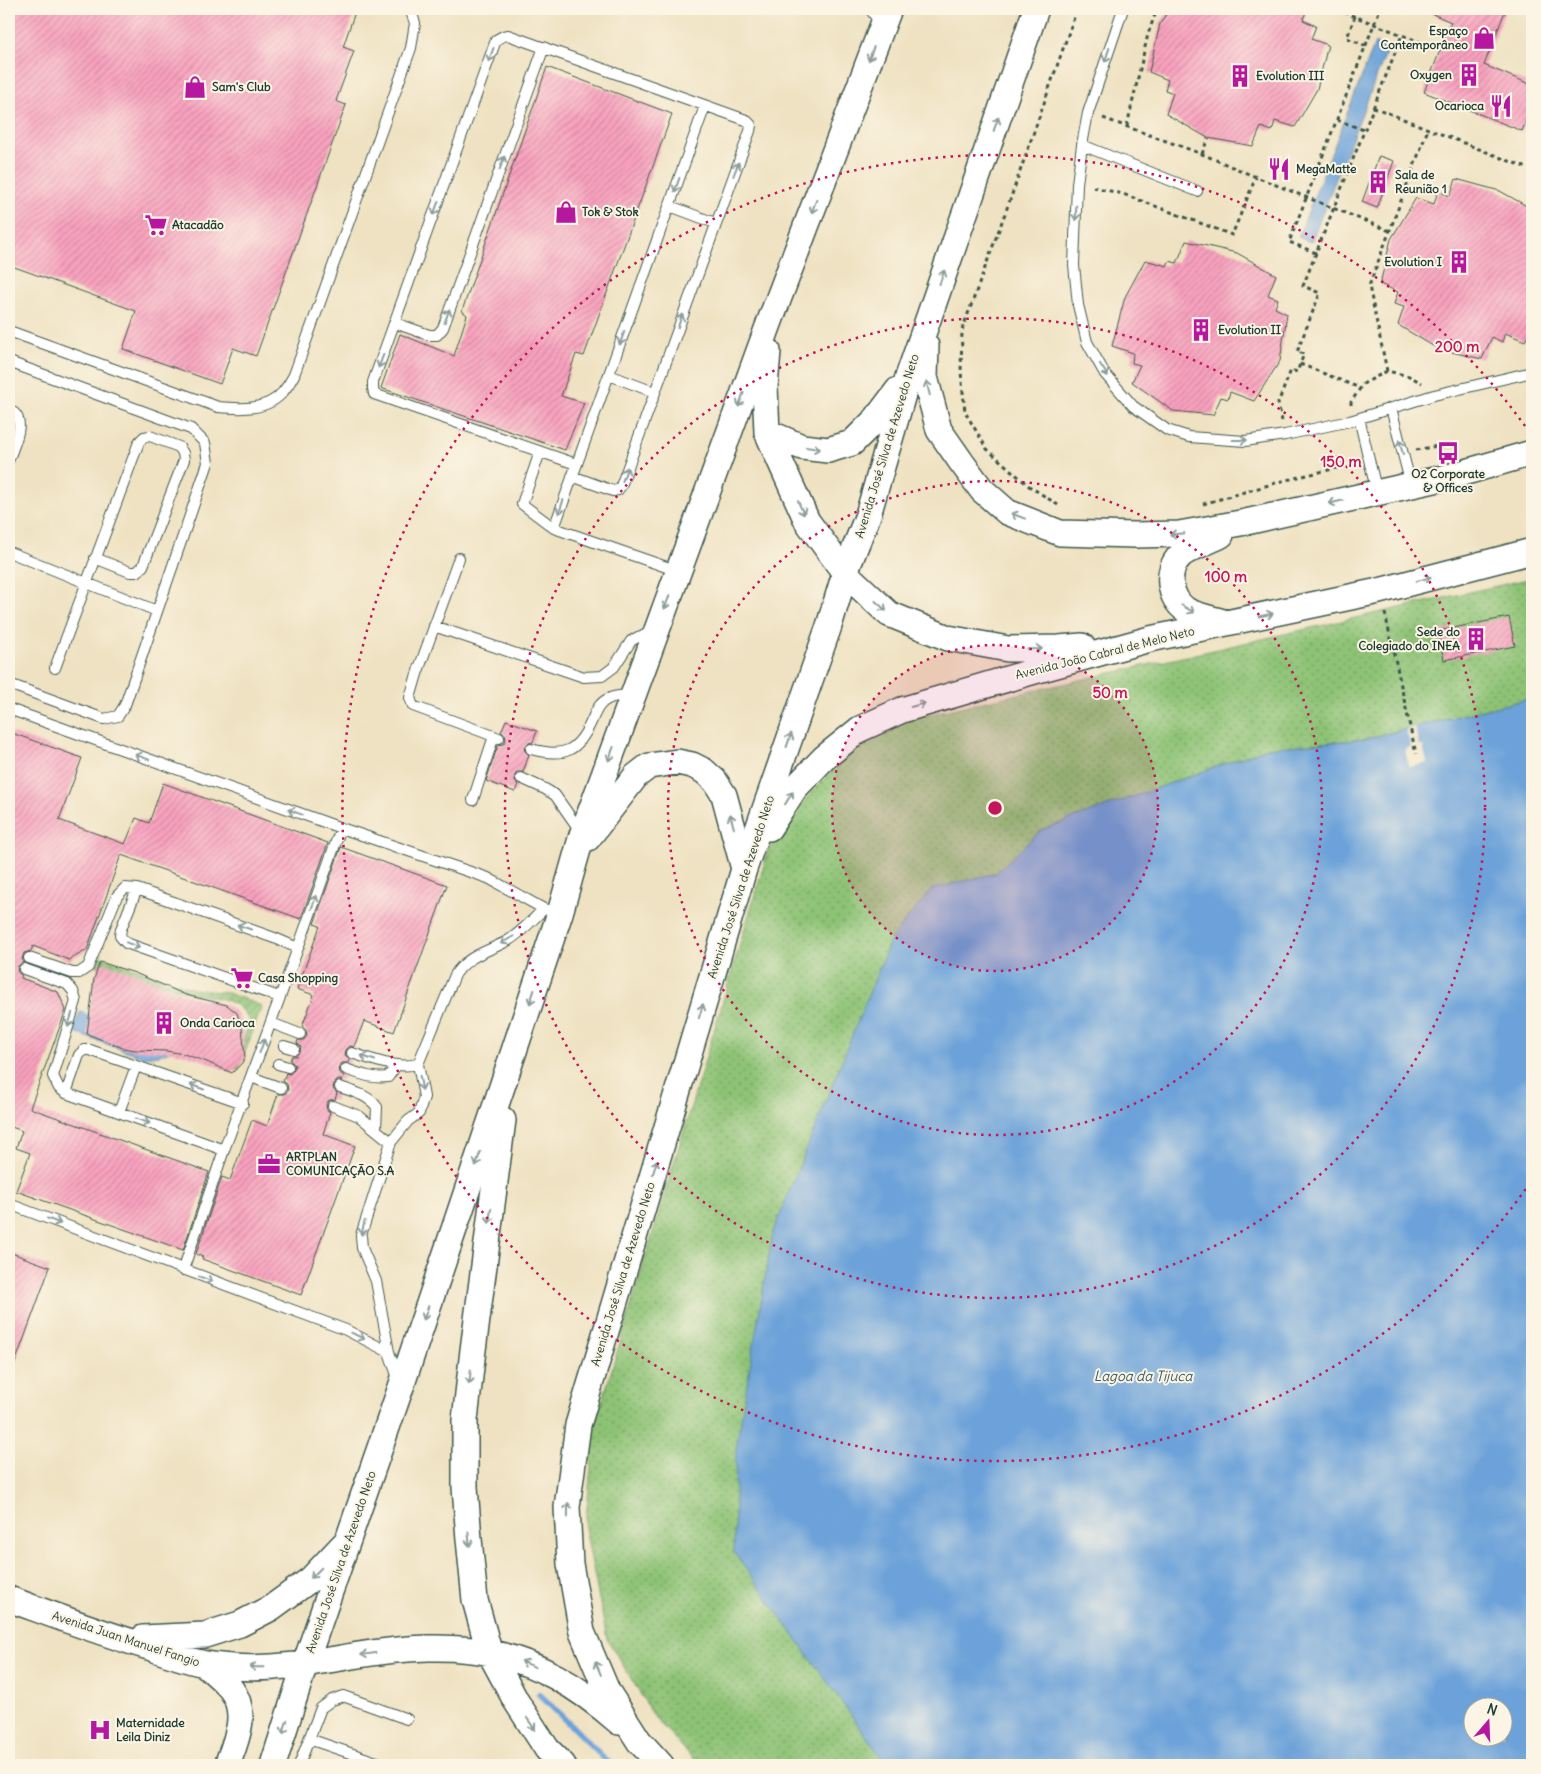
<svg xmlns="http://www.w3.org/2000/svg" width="1541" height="1774" font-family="Delius,sans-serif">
<defs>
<pattern id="grass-dots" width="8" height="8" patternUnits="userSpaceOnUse" patternTransform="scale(1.25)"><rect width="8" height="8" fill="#8ec376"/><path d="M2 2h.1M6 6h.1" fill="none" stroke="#73a062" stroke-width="1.8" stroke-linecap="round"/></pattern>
<pattern id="garden-furrows" width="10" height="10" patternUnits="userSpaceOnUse" patternTransform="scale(1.25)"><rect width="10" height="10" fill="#8ec376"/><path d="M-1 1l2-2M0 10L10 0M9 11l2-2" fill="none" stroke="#73a062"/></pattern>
<pattern id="building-hatch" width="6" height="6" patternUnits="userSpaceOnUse" patternTransform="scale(1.25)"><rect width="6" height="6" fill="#faa2bf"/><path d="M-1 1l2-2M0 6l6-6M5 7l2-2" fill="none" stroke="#ca859c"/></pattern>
</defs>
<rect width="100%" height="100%" fill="#fcf5e5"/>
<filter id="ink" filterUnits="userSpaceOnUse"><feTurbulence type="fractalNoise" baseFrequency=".02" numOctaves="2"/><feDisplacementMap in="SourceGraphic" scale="10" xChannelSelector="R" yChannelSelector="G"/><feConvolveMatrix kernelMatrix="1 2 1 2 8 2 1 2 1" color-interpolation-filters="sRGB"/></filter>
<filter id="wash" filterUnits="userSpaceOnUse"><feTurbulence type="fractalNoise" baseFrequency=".0096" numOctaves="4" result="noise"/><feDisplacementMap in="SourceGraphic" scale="20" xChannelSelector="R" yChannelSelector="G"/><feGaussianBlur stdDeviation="1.12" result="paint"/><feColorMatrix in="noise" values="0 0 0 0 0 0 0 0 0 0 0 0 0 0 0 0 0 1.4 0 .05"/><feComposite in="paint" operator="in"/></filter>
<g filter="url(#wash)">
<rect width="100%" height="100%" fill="#efe2c2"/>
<path fill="url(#grass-dots)" stroke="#568055" d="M1532,578V698L1365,739L1268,748L1041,830L996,873L932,889L884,1761L889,1765H699L655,1718L607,1639L585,1528L595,1425L769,848L813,790L877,726Z"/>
<path fill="url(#garden-furrows)" stroke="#568055" d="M99,956L194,989L228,993L262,1006L238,1071L233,1070L250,1021L244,1012L236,1005L223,999L190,993L109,966L107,970L96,966Z"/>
<path fill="#6ca2d9" stroke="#467086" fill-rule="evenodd" d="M1375,43L1388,48L1311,242L1298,237Z
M1532,698V1765H889L884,1761L734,1552L736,1449L773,1232L891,939L932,889L996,873L1041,830L1268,748L1365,739ZM1474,1706H1504V1736H1474Z
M80,1012L179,1048L159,1055L144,1057L72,1032Z"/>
<path fill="#efe2c2" d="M1415,727L1419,746H1423L1427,763L1409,767L1405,749L1411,747L1406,729Z"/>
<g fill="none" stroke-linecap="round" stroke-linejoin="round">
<path stroke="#6ca2d9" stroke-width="6" d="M539,1694L611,1765"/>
</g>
<g id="blocks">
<path fill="url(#building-hatch)" d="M9,9H356L343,47L354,51L336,101L346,105L256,356L233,348L220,384L123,349L136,311L9,265Z
M1169,9H1307L1303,20L1316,26L1311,39L1328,45L1317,89L1295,127L1275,121L1272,131L1261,127L1253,146L1208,138L1166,114L1173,93L1165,90L1168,80L1149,72L1160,24Z
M1421,9H1506L1484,65L1532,85V118L1528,116L1522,131L1424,92L1451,22Z
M547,67L672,114L584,356L576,354L561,396L584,403L565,450L381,388L400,334L454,356L467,315L462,311Z
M1379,156L1394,161L1377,208L1362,202Z
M1456,179L1500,191L1532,209V329L1525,341L1505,333L1502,342L1492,337L1482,359L1438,349L1398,325L1404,307L1394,304L1398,292L1380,284L1391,239L1416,198L1434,204L1438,191L1450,196Z
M1186,241L1237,253L1276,275L1268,295L1278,299L1275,308L1287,314L1280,361L1254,401L1230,392L1228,399L1221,397L1213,415L1173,411L1132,382L1140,365L1132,363L1133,353L1112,346L1125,297L1145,260L1167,266L1169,261L1177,263Z
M1509,617L1515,646L1444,660L1438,631Z
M506,720L537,731L533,742L529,743L524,747L525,751L529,755L523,772H517L515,776V782L518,784L515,792L486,781L498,745L503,744L506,740L505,734L501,732Z
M9,732L82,758L59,820L125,844L136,818L149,823L163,783L328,843L301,919L121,855L87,950L69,960L33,946L31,951L24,953L22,959L24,962L18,966L17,971L22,976L21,978L58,992L66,1010L30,1108L209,1172L183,1250L16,1191L30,1153L16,1148L22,1131L9,1126Z
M341,847L447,885L394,1032L364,1021L354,1047L350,1046L346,1050L345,1055L350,1059L349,1063H342L339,1067L340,1073L344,1076L342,1080H338L334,1084L333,1089L337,1093L335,1100H329L326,1104L327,1110L330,1112L323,1134L355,1146L301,1295L202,1259L203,1257L196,1254L222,1177L230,1180L252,1120L267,1126L278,1094H285L288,1090L287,1084L283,1081L286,1073L290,1074L294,1069L295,1065L290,1060L292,1056H296L300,1051L301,1047L297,1043L298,1040H304L307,1036L306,1030L302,1027L314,995L297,989L320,926L314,924Z
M100,962L135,973L186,995L227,1005L237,1013L242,1028L245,1057L242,1063L232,1073L207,1062L184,1054L166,1051L135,1050L123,1048L87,1034L94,979Z
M9,1252L50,1267L11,1374H9Z"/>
</g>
</g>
<g filter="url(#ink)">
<use href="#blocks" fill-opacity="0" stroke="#3e5649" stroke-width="1"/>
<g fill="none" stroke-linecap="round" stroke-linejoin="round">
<defs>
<path id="service" d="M870,9L881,24
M1123,9L1088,113L1082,145L1077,184L1074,265L1078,305L1087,342L1105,374L1133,406L1167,430L1189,437L1245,441L1285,435L1350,421L1434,395L1532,372
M1082,145L1197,191
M670,206L715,223
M395,323L429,335H437L443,328L544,47
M9,331L218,407C240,409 267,411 283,392C287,387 291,381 294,375L411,48L415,23L410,9
M9,362L191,429L205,443L208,463L125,705L118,716L104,719L9,684
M609,375L654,392
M1391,408L1411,485
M9,410C29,418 13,446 9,459
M1359,418L1377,493
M540,452L522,504L554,528L678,571
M572,476L613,491L618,490L621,486L750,131L751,125L746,120L508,35L503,36L496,40L373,382V388L374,394L576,464
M554,528L705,106
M9,552L157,611
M459,558L417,674L410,698L413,706L499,738
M434,626L584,677L602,676L614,667L631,641L638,637L653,632
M55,668L139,442L144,437L150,436L179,447L183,453L184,460L143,566L137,572H130L95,558
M9,709L341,828L488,878L544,909L560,913
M531,749C564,758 578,752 592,720C596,711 599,703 608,699C616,695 623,696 631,695
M521,778L545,789L555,795L581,832
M473,800L494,736
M137,889L121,929L120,936L126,943L279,997
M298,948L341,828
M24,969L67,984L73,991L76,1001L53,1076L59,1088L66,1093L224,1150L298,948L277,939L137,889L125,888L117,896L88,967L79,973H72L29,958
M271,1023L300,1034
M284,1046L294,1049
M352,1053C374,1060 395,1069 418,1064
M278,1064L288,1067
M346,1069C360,1074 372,1079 388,1077L396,1066
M251,1077L281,1088
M340,1087C354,1092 368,1095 377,1107L376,1129
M66,1093L79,1055L84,1050H90L243,1103
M333,1106L359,1116L391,1142
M119,1112L136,1066
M9,1204L346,1330L389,1352L398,1378
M183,1270L224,1150
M389,1352L376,1281L362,1248L361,1235L391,1142L408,1121L419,1113L424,1097L418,1064L455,975C467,955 490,951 509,940C522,932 533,919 544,909
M309,1739L385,1765
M299,1765L321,1708L332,1700L343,1696L407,1719"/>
<path id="tertiary" d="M926,346L925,377L939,430L962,463L982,490L1007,512L1060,533L1135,535L1179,534L1246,522L1452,476L1532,453
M768,351L765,387L767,432L807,521L845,573L889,614L948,638L1008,649L1059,648L1082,646
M767,432L802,447L828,450L852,443L876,419L898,390
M1221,535C1212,540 1187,549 1180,556C1165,571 1169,598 1186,610C1195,616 1215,619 1226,623
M769,828L795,788L824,758L860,729L902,710L1031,672L1150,639L1379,591L1532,551
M588,838L636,776L649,766L677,762L692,765L704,771L715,781L724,795L744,869
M503,1120L473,1350L465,1420V1487L469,1539L475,1600L489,1651L516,1701L547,1749L563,1765
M9,1599C56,1616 103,1634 152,1648C169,1654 188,1661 206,1664C215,1666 224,1666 232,1667C273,1670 313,1663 352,1656C463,1638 532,1646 619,1722
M143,1638L205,1635L240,1624L271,1608L311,1579L343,1545
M205,1664C213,1672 224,1680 231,1689C249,1713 236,1741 227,1765
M273,1765L305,1664L401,1387L510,1063L560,913L582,835L770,321L889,9
M661,1765L639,1741L607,1691L582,1632L570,1564L567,1507L578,1425L744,869L829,626L845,573L868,515L908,377L1036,9"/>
</defs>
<use href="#service" stroke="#3e5649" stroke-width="12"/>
<use href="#tertiary" stroke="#3e5649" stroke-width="28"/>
<path stroke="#3e5649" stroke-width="3" stroke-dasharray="4 4" stroke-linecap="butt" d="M1336,9L1430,46
M1355,16L1347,38L1366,46
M1373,107L1532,170
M1103,118L1202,154L1256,177L1390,231
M1337,120L1364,130
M1127,126L1148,34L1157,9
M1202,154L1208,138
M1093,187L1123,194L1232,235L1256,177
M1316,253L1289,242L1380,9
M1300,364L1360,388
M1387,371L1369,286L1428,129
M1351,405V402L1363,384L1387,371L1409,376L1422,383
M1282,421L1278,403L1291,370L1297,372L1304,354L1297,352L1320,293L1303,286L1402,35
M1416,450L1443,445
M1203,504L1286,480L1354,464
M1058,505L1029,486L987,449L965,412L961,372L962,330L1010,200L1077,9
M1385,613L1416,754"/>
<use href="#service" stroke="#fff" stroke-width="10"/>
<use href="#tertiary" stroke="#fff" stroke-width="25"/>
</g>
<defs><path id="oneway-shaft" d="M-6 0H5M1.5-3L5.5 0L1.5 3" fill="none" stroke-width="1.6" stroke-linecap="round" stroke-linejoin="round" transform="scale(1.25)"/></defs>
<g stroke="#8f9e9a">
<use href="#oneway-shaft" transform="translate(871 54) rotate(111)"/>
<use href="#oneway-shaft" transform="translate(491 55) rotate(110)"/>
<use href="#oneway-shaft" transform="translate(1107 55) rotate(108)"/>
<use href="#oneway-shaft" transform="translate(996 124) rotate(-71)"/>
<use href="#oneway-shaft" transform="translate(502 163) rotate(-70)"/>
<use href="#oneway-shaft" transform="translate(736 169) rotate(-69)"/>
<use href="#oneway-shaft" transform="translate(677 185) rotate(109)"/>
<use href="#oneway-shaft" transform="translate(814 206) rotate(111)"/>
<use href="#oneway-shaft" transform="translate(436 208) rotate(110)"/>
<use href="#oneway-shaft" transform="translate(1076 213) rotate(92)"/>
<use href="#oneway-shaft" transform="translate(942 277) rotate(-71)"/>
<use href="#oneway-shaft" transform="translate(447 316) rotate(-70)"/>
<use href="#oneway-shaft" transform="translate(680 321) rotate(-70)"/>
<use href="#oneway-shaft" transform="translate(622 338) rotate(110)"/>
<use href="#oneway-shaft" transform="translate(381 361) rotate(111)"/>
<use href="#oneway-shaft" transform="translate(1104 370) rotate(57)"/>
<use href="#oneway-shaft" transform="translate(928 388) rotate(-104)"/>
<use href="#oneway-shaft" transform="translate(741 400) rotate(110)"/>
<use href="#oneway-shaft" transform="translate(1240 440)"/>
<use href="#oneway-shaft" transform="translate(1401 447) rotate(-105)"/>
<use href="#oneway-shaft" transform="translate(813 448) rotate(8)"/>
<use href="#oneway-shaft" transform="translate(625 474) rotate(-70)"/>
<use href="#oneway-shaft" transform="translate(1336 502) rotate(167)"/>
<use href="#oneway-shaft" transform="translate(561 507) rotate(109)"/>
<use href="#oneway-shaft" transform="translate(801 508) rotate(66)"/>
<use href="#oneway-shaft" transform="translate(1018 516) rotate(-159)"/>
<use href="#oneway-shaft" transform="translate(1177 534) rotate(175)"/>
<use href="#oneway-shaft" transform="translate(1424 579) rotate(-15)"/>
<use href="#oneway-shaft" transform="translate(667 602) rotate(111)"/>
<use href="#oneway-shaft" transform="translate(881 606) rotate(42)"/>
<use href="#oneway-shaft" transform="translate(1188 609) rotate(30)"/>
<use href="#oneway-shaft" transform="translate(1266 615) rotate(-12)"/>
<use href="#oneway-shaft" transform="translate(1035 649) rotate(-1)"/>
<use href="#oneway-shaft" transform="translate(918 705) rotate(-16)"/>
<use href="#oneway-shaft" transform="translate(789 740) rotate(-71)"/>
<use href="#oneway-shaft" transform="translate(611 754) rotate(110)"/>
<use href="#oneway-shaft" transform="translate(142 757) rotate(-160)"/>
<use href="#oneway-shaft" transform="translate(789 798) rotate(-58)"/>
<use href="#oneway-shaft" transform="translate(295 812) rotate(-160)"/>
<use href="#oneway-shaft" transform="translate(732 821) rotate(-105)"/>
<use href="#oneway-shaft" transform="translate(314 902) rotate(-70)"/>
<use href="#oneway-shaft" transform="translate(244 927) rotate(-161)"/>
<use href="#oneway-shaft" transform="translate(507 940) rotate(150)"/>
<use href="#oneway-shaft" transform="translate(133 945) rotate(21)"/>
<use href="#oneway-shaft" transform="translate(532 997) rotate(108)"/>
<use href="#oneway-shaft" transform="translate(701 1011) rotate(-73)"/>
<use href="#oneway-shaft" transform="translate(70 1020) rotate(107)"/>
<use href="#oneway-shaft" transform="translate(262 1046) rotate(-70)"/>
<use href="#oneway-shaft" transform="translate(368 1058) rotate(-161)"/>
<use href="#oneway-shaft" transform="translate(421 1083) rotate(79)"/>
<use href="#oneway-shaft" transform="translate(197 1087) rotate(-161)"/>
<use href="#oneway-shaft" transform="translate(143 1121) rotate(20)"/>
<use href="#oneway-shaft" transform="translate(478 1159) rotate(109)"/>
<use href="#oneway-shaft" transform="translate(655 1167) rotate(-73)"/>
<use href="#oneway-shaft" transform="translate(490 1216) rotate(98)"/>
<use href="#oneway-shaft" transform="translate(54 1221) rotate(21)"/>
<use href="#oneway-shaft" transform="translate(363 1228) rotate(103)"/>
<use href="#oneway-shaft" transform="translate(206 1279) rotate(20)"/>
<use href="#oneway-shaft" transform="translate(426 1313) rotate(109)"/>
<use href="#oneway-shaft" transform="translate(358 1336) rotate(26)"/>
<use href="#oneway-shaft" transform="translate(470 1377) rotate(96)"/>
<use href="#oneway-shaft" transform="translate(568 1510) rotate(-89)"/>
<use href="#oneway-shaft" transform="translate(469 1539) rotate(85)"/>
<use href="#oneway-shaft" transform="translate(316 1573) rotate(135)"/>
<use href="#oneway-shaft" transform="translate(368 1654) rotate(172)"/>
<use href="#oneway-shaft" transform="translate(528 1664) rotate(-155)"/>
<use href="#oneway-shaft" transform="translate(257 1667) rotate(-179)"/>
<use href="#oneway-shaft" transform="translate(598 1668) rotate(-113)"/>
<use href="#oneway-shaft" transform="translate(531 1724) rotate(56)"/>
<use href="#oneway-shaft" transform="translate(285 1727) rotate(108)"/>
</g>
</g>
<circle cx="995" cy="808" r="163" fill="#c2185b" fill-opacity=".12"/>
<g fill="none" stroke="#c2185b" stroke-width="2.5" stroke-dasharray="2.5 5">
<circle cx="995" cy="808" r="163"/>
<circle cx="995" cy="808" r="327"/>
<circle cx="995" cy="808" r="490"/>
<path d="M1530 1183A653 653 0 1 1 1530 433"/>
</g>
<defs>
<symbol id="shop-bare" viewBox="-9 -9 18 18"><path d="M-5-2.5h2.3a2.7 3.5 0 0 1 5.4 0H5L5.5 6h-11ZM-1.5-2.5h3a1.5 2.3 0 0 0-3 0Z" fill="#b5179e" stroke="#fcf5e5" stroke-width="2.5" paint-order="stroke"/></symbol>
<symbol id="building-bare" viewBox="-9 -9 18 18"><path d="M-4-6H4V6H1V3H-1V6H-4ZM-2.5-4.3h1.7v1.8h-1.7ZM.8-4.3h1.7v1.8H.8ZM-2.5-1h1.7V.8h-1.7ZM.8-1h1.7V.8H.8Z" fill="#b5179e" stroke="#fcf5e5" stroke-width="2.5" paint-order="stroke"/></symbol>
<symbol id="restaurant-bare" viewBox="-9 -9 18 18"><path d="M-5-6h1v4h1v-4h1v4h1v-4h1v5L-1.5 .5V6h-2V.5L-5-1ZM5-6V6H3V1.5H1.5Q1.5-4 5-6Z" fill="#b5179e" stroke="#fcf5e5" stroke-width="2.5" paint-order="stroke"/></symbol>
<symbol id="supermarket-bare" viewBox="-9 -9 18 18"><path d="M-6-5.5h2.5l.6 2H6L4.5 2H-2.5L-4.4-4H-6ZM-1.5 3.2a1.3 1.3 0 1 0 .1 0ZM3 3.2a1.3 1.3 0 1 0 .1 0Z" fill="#b5179e" stroke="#fcf5e5" stroke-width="2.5" paint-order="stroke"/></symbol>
<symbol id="bus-bare" viewBox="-9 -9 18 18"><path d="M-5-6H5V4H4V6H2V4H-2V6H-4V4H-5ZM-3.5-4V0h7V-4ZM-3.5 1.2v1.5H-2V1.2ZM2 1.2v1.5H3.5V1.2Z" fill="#b5179e" stroke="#fcf5e5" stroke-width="2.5" paint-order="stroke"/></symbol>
<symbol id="office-bare" viewBox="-9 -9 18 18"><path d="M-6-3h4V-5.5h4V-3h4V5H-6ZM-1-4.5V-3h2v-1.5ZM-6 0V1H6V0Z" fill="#b5179e" stroke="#fcf5e5" stroke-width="2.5" paint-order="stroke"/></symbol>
<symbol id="hospital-bare" viewBox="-9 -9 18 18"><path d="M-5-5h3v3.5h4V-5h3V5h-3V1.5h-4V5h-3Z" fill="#b5179e" stroke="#fcf5e5" stroke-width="2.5" paint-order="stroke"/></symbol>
</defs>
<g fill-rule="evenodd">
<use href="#shop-bare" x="1468" y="22" width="32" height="32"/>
<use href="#building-bare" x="1453" y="59" width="32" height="32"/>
<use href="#building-bare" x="1224" y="60" width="32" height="32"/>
<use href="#shop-bare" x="179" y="71" width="32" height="32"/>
<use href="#restaurant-bare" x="1485" y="90" width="32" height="32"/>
<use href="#restaurant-bare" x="1263" y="153" width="32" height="32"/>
<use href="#building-bare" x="1362" y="166" width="32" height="32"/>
<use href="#shop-bare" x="550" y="196" width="32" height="32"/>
<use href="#supermarket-bare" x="140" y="209" width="32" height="32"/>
<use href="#building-bare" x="1443" y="246" width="32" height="32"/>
<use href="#building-bare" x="1185" y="314" width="32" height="32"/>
<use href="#bus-bare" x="1432" y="437" width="32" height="32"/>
<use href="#building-bare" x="1460" y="623" width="32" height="32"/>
<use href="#supermarket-bare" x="226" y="962" width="32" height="32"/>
<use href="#building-bare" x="148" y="1007" width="32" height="32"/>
<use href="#office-bare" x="253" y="1148" width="32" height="32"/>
<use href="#hospital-bare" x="84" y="1714" width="32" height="32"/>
</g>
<g text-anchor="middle" stroke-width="4" stroke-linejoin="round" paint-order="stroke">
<g font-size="12" font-weight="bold" fill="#1f3d34" stroke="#fcf5e5" text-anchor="start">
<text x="1468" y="35" text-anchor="end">Espaço<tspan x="1468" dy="14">Contemporâneo</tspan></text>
<text x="1452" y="79" text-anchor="end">Oxygen</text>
<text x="1256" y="80">Evolution III</text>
<text x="212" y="91">Sam's Club</text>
<text x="1484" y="110" text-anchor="end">Ocarioca</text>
<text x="1296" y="173">MegaMatte</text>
<text x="1395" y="179">Sala de<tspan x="1395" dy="14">Reunião 1</tspan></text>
<text x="582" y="216">Tok &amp; Stok</text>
<text x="172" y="229">Atacadão</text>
<text x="1442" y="266" text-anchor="end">Evolution I</text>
<text x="1218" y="334">Evolution II</text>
<text x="1448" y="478" text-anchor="middle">O2 Corporate<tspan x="1448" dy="14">&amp; Offices</tspan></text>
<text x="1460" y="636" text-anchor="end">Sede do<tspan x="1460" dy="14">Colegiado do INEA</tspan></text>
<text x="258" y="982">Casa Shopping</text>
<text x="180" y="1027">Onda Carioca</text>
<text x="286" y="1161">ARTPLAN<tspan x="286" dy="14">COMUNICAÇÃO S.A</tspan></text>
<text x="116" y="1727">Maternidade<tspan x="116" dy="14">Leila Diniz</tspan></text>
</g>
<g font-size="12" fill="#1f3d34" stroke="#fcf5e5">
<text transform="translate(887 446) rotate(-73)" y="4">Avenida José Silva de Azevedo Neto</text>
<text transform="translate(1105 653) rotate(-14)" y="4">Avenida João Cabral de Melo Neto</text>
<text transform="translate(741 887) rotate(-72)" y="4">Avenida José Silva de Azevedo Neto</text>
<text transform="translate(623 1274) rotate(-73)" y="4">Avenida José Silva de Azevedo Neto</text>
<text transform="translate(341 1562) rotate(-71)" y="4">Avenida José Silva de Azevedo Neto</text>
<text transform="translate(126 1639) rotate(18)" y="4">Avenida Juan Manuel Fangio</text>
</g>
<g font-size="14" font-style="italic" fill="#365b66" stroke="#fcf5e5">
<text x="1143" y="1381">Lagoa da Tijuca</text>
</g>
</g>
<circle cx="995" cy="808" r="8" fill="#c2185b" stroke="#fcf5e5" stroke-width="2.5"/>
<g font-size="15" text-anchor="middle" font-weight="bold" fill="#c2185b" stroke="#fcf5e5" stroke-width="4" stroke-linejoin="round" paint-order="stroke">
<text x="1457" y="352">200 m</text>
<text x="1341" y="467">150 m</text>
<text x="1226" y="582">100 m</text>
<text x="1110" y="698">50 m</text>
</g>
<rect width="1541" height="1774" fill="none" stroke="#fcf5e5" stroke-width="30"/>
<g transform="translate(1488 1722) rotate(19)"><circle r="24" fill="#fcf5e5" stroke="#a4ab9e"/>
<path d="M0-4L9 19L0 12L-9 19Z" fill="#b5179e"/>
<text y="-8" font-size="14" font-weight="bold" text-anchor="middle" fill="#1f3d34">N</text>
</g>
</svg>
